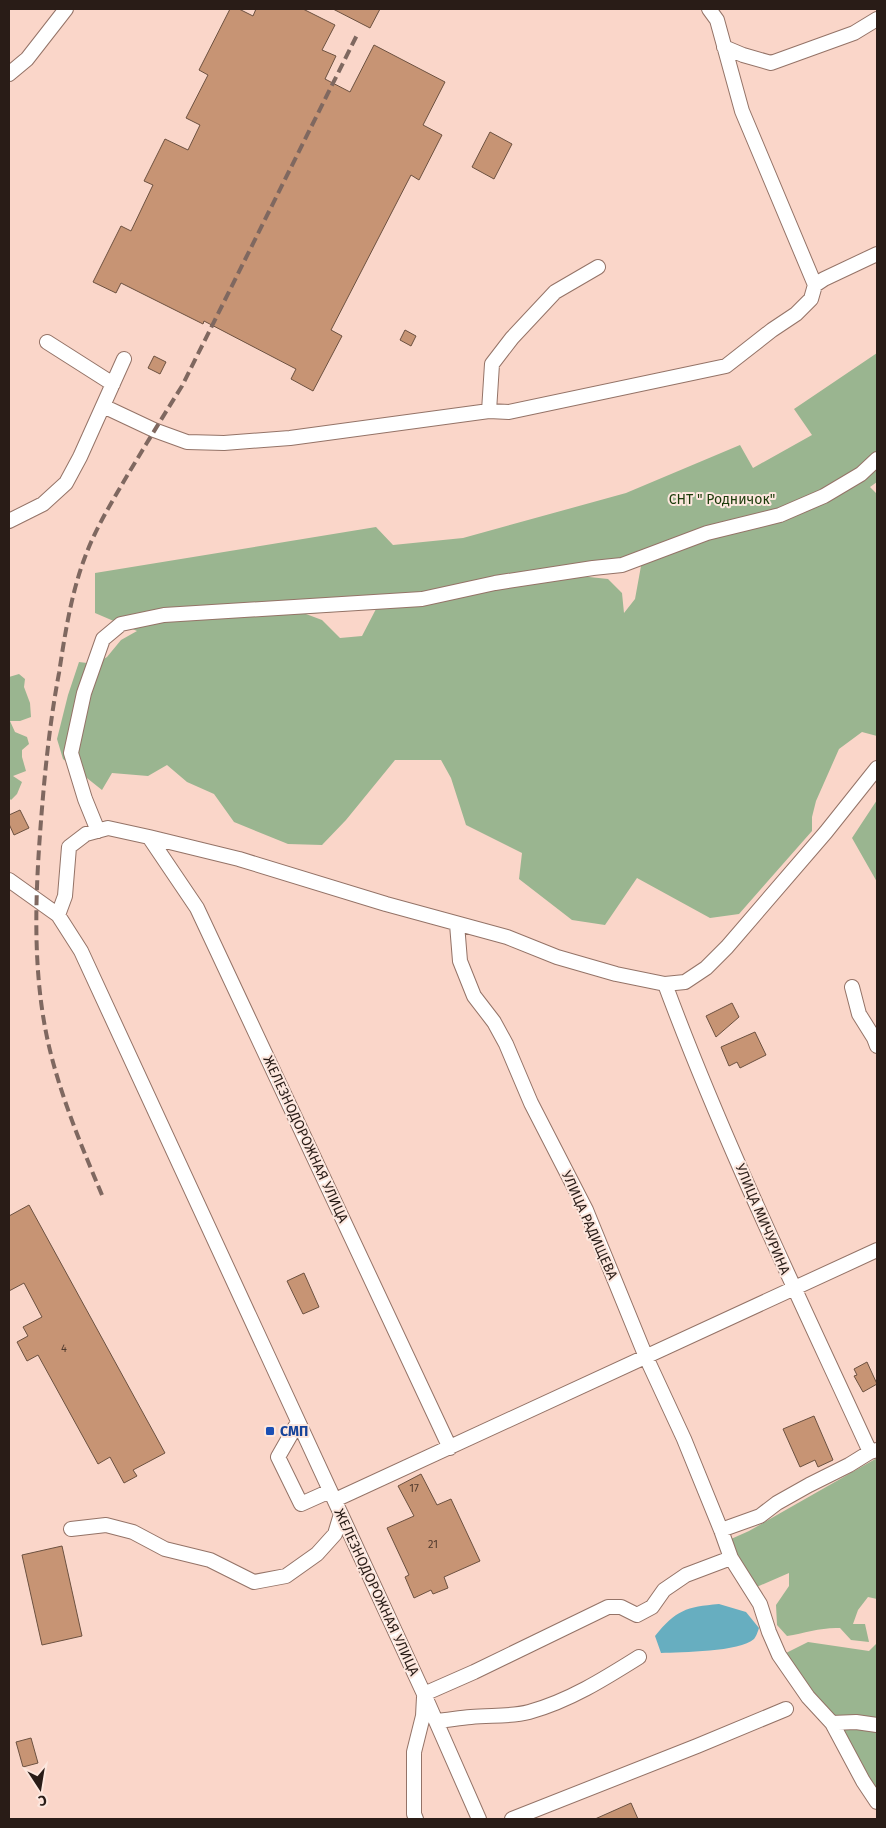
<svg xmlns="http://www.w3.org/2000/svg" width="886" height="1828" font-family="'Fira Sans',sans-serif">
<rect width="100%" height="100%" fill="#fad6c9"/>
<path fill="#9ab590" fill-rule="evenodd" d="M877,353V482L870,487L877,494V736L862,732L839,749L816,801L812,817V831L739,914L710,918L637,878L605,925L572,920L519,879L522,853L466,825L451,778L441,760H395L346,820L322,845L288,844L234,822L214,794L187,782L167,765L148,776L112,773L102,790L63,759L57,739L68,695L79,662L95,664L107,657L121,640L137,631L95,613V573L376,527L393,545L463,538L626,493L740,445L753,468L812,435L794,409ZM641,566L635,599L624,613L622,593L608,579L580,576ZM376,609L362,636L340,638L322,620L306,614Z
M19,674L25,679L24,687L30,703L31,717L20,721H10L15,732L27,737L29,744L22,750V757L26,771L13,776L22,782L17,794L11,800L9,798V677Z
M877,800V882L852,838Z
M877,1458V1599L868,1597L858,1610L853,1624H865L869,1642L851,1640L840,1628C822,1627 805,1633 787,1636L777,1625L776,1605L789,1586V1573L752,1589L731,1539L749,1531Z
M808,1642L869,1651L877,1643V1797L784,1654Z"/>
<path fill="#67aec0" d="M719,1604L746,1612L759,1628C758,1631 756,1637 754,1639C740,1652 681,1652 661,1653L655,1636C676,1610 686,1607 719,1604Z"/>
<path fill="#c79474" stroke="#6c5140" d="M230,9H239L253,16L256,9H303L335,25L322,50L336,56L325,79L350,92L374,45L445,82L423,125L442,135L419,180L411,175L331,330L342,336L313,391L291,379L296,369L204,321L203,324L121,283L116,293L93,282L121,226L131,231L153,185L144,181L165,139L188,150L200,125L186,118L208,75L199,70Z
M333,9H380L370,28Z
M490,132L512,144L494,179L472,167Z
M405,330L416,336L411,346L400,340Z
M154,356L166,362L160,374L148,368Z
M20,810L29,828L14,835L9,824V815Z
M732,1003L739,1017L716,1037L706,1016Z
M755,1032L766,1055L740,1068L737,1062L729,1066L721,1047Z
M29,1205L165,1453L133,1470L137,1476L124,1483L110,1457L98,1464L38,1355L27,1361L17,1342L28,1336L23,1327L42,1317L24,1283L9,1291V1216Z
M304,1273L319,1307L303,1314L287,1281Z
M867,1362L877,1384L863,1392L854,1376L857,1375L854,1369Z
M814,1416L833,1460L818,1467L815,1460L800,1467L783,1429Z
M421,1474L437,1505L451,1499L480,1561L444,1577L448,1588L433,1594L431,1590L414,1598L405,1577L409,1575L387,1528L414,1516L398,1486Z
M62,1546L82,1636L42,1645L22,1555Z
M31,1738L38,1763L23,1767L16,1742Z
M631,1803L638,1819H595Z"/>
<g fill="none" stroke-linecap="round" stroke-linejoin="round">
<defs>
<path id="minor" d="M709,9L717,20L742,111L815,285
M724,47L743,55L771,63L854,33L877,19
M9,74L27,59L66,9
M47,342L113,384
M103,406L154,430L187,442L224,443L290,438L489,411L509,412L726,366L772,330L796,314L811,299L815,285L824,279L877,254
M489,411L492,364L512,338L555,292L598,267
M9,521L43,504L66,483L80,457L124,359
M98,831L85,799L71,753L84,693L103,639L121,624L164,615L422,599L495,583L593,568L622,565L707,533L780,515L824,496L861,474L877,459
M149,837L197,908L450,1448
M9,880L58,915L81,951L424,1694L479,1819
M58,915L65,896L69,847L86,834L108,828L149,837L239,859L386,904L507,937L557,957L616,974L665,984L685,982L706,968L727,947L826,832L877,768
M457,924L460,961L474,996L494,1022L506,1044L531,1103L586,1210L646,1357L684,1439L721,1530
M665,984C724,1143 799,1297 870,1452
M852,987L859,1014L874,1038L877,1046
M298,1422L278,1457L301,1504L330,1491
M877,1450L870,1452L849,1465L809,1485L777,1503L760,1516L721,1530L731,1558L760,1604L769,1632L779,1655L808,1697L832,1723L863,1781L877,1802
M335,1500L877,1250
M71,1529L106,1525L133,1532L165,1549L210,1560L254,1582L286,1576L317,1554L335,1534L341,1514
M424,1694L474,1672L608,1607H621L637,1615L652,1607L664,1590L686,1575L731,1558
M436,1721C448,1720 459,1718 471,1717C490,1715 510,1717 529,1712C569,1701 604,1679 639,1657
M832,1723L856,1722L877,1725
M416,1819L414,1814V1752L423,1716L424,1697
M512,1819L697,1746L786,1709"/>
</defs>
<use href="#minor" stroke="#947367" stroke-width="16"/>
<use href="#minor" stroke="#fff" stroke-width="14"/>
<path stroke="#7f6860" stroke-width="4" stroke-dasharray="10 5" stroke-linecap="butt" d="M102,1195C81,1145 60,1095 48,1042C33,974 35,903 40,834C44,780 49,726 59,673C65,634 71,594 85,557C95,530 110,505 124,481C143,449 162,418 182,386L358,33"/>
</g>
<rect fill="#1a4fb4" stroke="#fde7de" stroke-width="2" x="265" y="1426" width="10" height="10" rx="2.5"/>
<g text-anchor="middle" stroke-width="4" stroke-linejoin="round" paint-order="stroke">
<g font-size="11" fill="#503a2e">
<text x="64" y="1352">4</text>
<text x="414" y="1492">17</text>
<text x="433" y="1548">21</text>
</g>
<g font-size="14" fill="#1b3b0a" stroke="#fde7de">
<text x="722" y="504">СНТ " Родничок"</text>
</g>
<g font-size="14" fill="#291c17" stroke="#fde7de">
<text transform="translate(306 1139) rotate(65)" y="5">ЖЕЛЕЗНОДОРОЖНАЯ УЛИЦА</text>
<text transform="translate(763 1219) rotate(67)" y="5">УЛИЦА МИЧУРИНА</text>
<text transform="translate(590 1225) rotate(66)" y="5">УЛИЦА РАДИЩЕВА</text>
<text transform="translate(377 1592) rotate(65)" y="5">ЖЕЛЕЗНОДОРОЖНАЯ УЛИЦА</text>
</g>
<g font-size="14" font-weight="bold" fill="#164399" stroke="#fde7de" text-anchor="start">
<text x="280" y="1436">СМП</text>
</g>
</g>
<rect width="886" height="1828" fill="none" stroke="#291c17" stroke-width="20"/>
<g transform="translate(40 1788) rotate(168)" stroke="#fde7de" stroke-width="4" paint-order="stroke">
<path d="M0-4L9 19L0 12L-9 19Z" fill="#291c17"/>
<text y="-8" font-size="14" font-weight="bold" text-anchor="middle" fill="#291c17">С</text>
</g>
</svg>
